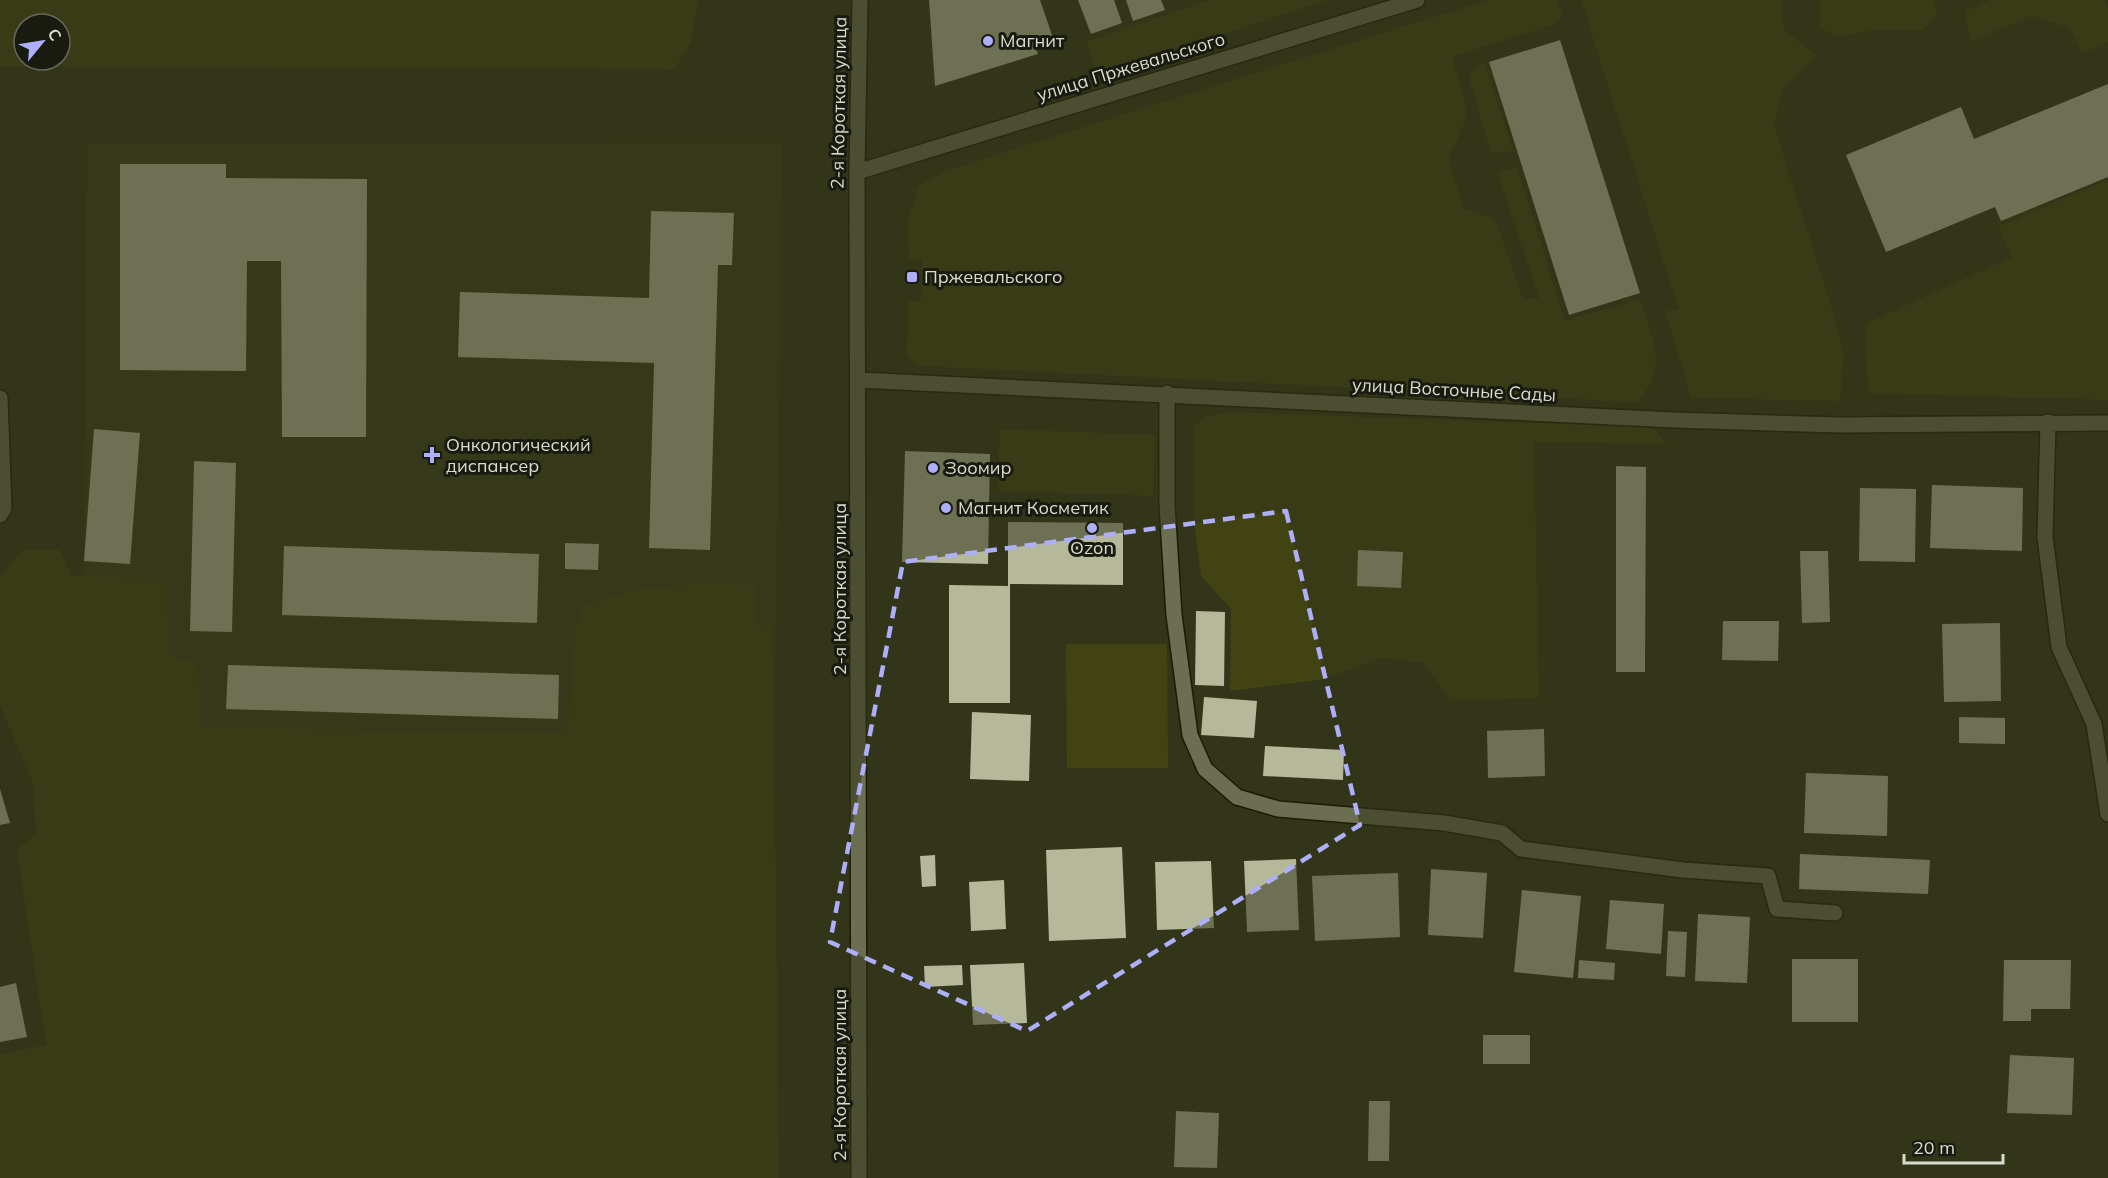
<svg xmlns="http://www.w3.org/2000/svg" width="2108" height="1178" font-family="Mulish,sans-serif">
<rect width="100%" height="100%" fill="#33351a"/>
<path fill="#3b3d1b" d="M782,143L774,793L83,766L87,144Z"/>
<path fill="#414412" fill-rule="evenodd" d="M0,0H698L691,42L675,69L0,67ZM24,24H60V60H24Z
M1211,0H1328L1097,74L1086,42Z
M1488,0H1557L1563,16L1555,24L1452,57C1466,106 1476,109 1448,157L1464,209L1495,219L1523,299H1539L1497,173L1517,167L1565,321L1640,299C1652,340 1670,366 1637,402L921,366L911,360L907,353L908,301H921L922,260H909L908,222L918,186L944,172L1023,146Z
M1581,0H1782L1784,30L1817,56L1783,89L1774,125L1837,325L1844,356L1840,401L1691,398L1665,311L1679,310Z
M1820,0H1935L1936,17L1921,31L1880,29L1837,37L1820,28Z
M1991,0H2104L2108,8V42L2082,53L2070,28L2032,16L1970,42L1965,11Z
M1484,61L1513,152L1491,153L1470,82L1471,71Z
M2108,180V400L1868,393L1865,324L2012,257L1998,227Z
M1231,412L1647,427L1655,429L1666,444L1534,442L1539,698L1451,701L1423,663L1380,658L1325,679L1230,691L1231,609L1201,576L1194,522L1193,428L1203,417Z
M1000,429L1155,435L1153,496L998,491Z
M24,549L60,550L71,576L166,578L168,656L198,662L200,727L568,734L575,631L582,606C643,583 692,583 756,585V625L773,626L779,1178H0V1054L46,1045L17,850L36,833L33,784L0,705V576Z
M1066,644H1167L1168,768H1067Z"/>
<path fill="#b5b899" d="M929,0H1040L1053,38L1034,44L1038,54L935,86Z
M1078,0H1114L1122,23L1091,34Z
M1126,0H1161L1165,10L1133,21Z
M1560,40L1640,293L1569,315L1489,62Z
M2108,84V177L2001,221L1995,207L1886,252L1846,155L1961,107L1974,139Z
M120,164H226V178L367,179L366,437H282L281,261H247L246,371L120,370Z
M651,211L734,213L732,265H718L710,550L649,548L654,363L458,357L460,292L649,298Z
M94,429L140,433L130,564L84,561Z
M905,451L990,454L988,564L902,562Z
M194,461L236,463L232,632L190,631Z
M1616,466L1646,467L1645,672H1616Z
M1932,485L2023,488L2022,551L1930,548Z
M1860,488L1916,489L1915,562L1859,561Z
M1008,522L1123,523V585L1010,584V703H949V585L1008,586Z
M565,543L599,544L598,570L565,569Z
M284,546L539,554L537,623L282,615Z
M1358,550L1403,552L1401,588L1357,586Z
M1800,551H1828L1830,622L1802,623Z
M1196,611L1225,612L1224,686L1195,685Z
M1723,621H1779L1778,661L1722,660Z
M2000,623L2001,701L1944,702L1942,624Z
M228,665L559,675L558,719L226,709Z
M1204,697L1257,701L1254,738L1201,735Z
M972,712L1031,715L1029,781L970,779Z
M1959,717L2005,718V744L1959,743Z
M1544,729L1545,776L1488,778L1487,731Z
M1265,746L1344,750L1343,780L1263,776Z
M1806,773L1888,776L1887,836L1804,833Z
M0,789L10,823L0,825Z
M1122,847L1126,938L1049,941L1046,850Z
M1800,854L1930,860L1928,894L1799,889Z
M935,855L936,886L922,887L920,856Z
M1296,859L1299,930L1247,932L1244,861Z
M1211,861L1214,928L1157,930L1155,862Z
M1431,869L1487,873L1483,938L1428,935Z
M1398,873L1400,937L1315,941L1312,876Z
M1004,880L1006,929L971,931L969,882Z
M1522,890L1581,896L1573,978L1514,972Z
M1610,900L1664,904L1661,954L1606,949Z
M1698,914L1750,917L1747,983L1695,981Z
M1668,931L1687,932L1685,977L1666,976Z
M1792,959H1858V1022H1792Z
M1579,960L1615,963L1614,980L1578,978Z
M2004,960H2071L2070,1009H2031V1021H2003Z
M1024,963L1027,1023L973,1025L970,965Z
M962,965L963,985L925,987L924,966Z
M16,983L27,1037L0,1042V987Z
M1483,1035H1530V1064H1483Z
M2010,1055L2074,1058L2072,1115L2007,1113Z
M1369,1101H1390L1389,1161H1368Z
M1176,1111L1219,1113L1217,1168L1174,1167Z"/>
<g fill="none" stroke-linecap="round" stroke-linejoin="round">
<defs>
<path id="minor" d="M857,172L1417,0
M859,380L1674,420L1840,425L2108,423
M1167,393V505L1174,615L1190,735L1205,769L1237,797L1278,809L1444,823L1502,833L1521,849L1683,870L1768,876L1777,909L1835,913
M0,398L4,508L0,515
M2048,422L2045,537L2059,647L2094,724L2108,814
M859,1178L857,172L860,0"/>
</defs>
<use href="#minor" stroke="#1b1c03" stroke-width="18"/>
<use href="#minor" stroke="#6b6e51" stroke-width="15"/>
</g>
<path d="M0 0H2108V1178H0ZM1286,511L1360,825L1027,1031L830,942L903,562Z" fill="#33351a" fill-opacity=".55" fill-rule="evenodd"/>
<path fill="none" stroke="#adaffb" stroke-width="4.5" stroke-dasharray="12 8" stroke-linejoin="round" d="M1286,511L1360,825L1027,1031L830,942L903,562Z"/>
<g fill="#adaffb" stroke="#1a1b10" stroke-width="2">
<circle cx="988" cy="41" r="6"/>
<rect x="906" y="271" width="12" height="12" rx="3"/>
<path d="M429 446h6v6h6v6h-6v6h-6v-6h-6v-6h6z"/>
<circle cx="933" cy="468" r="6"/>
<circle cx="946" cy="508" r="6"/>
<circle cx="1092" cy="528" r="6"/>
</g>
<g text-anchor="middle" stroke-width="6" stroke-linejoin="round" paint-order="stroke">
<g font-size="18" fill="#d9dbcb" stroke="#1a1b10" text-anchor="start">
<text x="1000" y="47">Магнит</text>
<text x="924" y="283">Пржевальского</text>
<text x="446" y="451">Онкологический<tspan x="446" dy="21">диспансер</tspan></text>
<text x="945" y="474">Зоомир</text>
<text x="958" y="514">Магнит Косметик</text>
<text x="1092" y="554" text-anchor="middle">Ozon</text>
</g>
<g font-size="18" fill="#d9dbcb" stroke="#1a1b10">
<text transform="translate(1131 67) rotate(-17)" y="6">улица Пржевальского</text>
<text transform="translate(839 103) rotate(-89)" y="6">2-я Короткая улица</text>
<text transform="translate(1454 390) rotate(3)" y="6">улица Восточные Сады</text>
<text transform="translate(840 589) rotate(-90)" y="6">2-я Короткая улица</text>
<text transform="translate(840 1075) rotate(-90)" y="6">2-я Короткая улица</text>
</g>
</g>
<g transform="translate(42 42) rotate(60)"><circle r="28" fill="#1a1b10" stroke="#66685b" stroke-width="1.5"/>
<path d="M0-4.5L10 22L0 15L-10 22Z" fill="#adaffb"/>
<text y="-9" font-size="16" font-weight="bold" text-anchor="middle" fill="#d9dbcb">С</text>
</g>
<path d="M1904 1154v9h99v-9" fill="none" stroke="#d9dbcb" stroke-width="3"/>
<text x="1913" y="1154" font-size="18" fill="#d9dbcb" stroke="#1a1b10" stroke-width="4.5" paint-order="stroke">20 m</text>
</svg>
